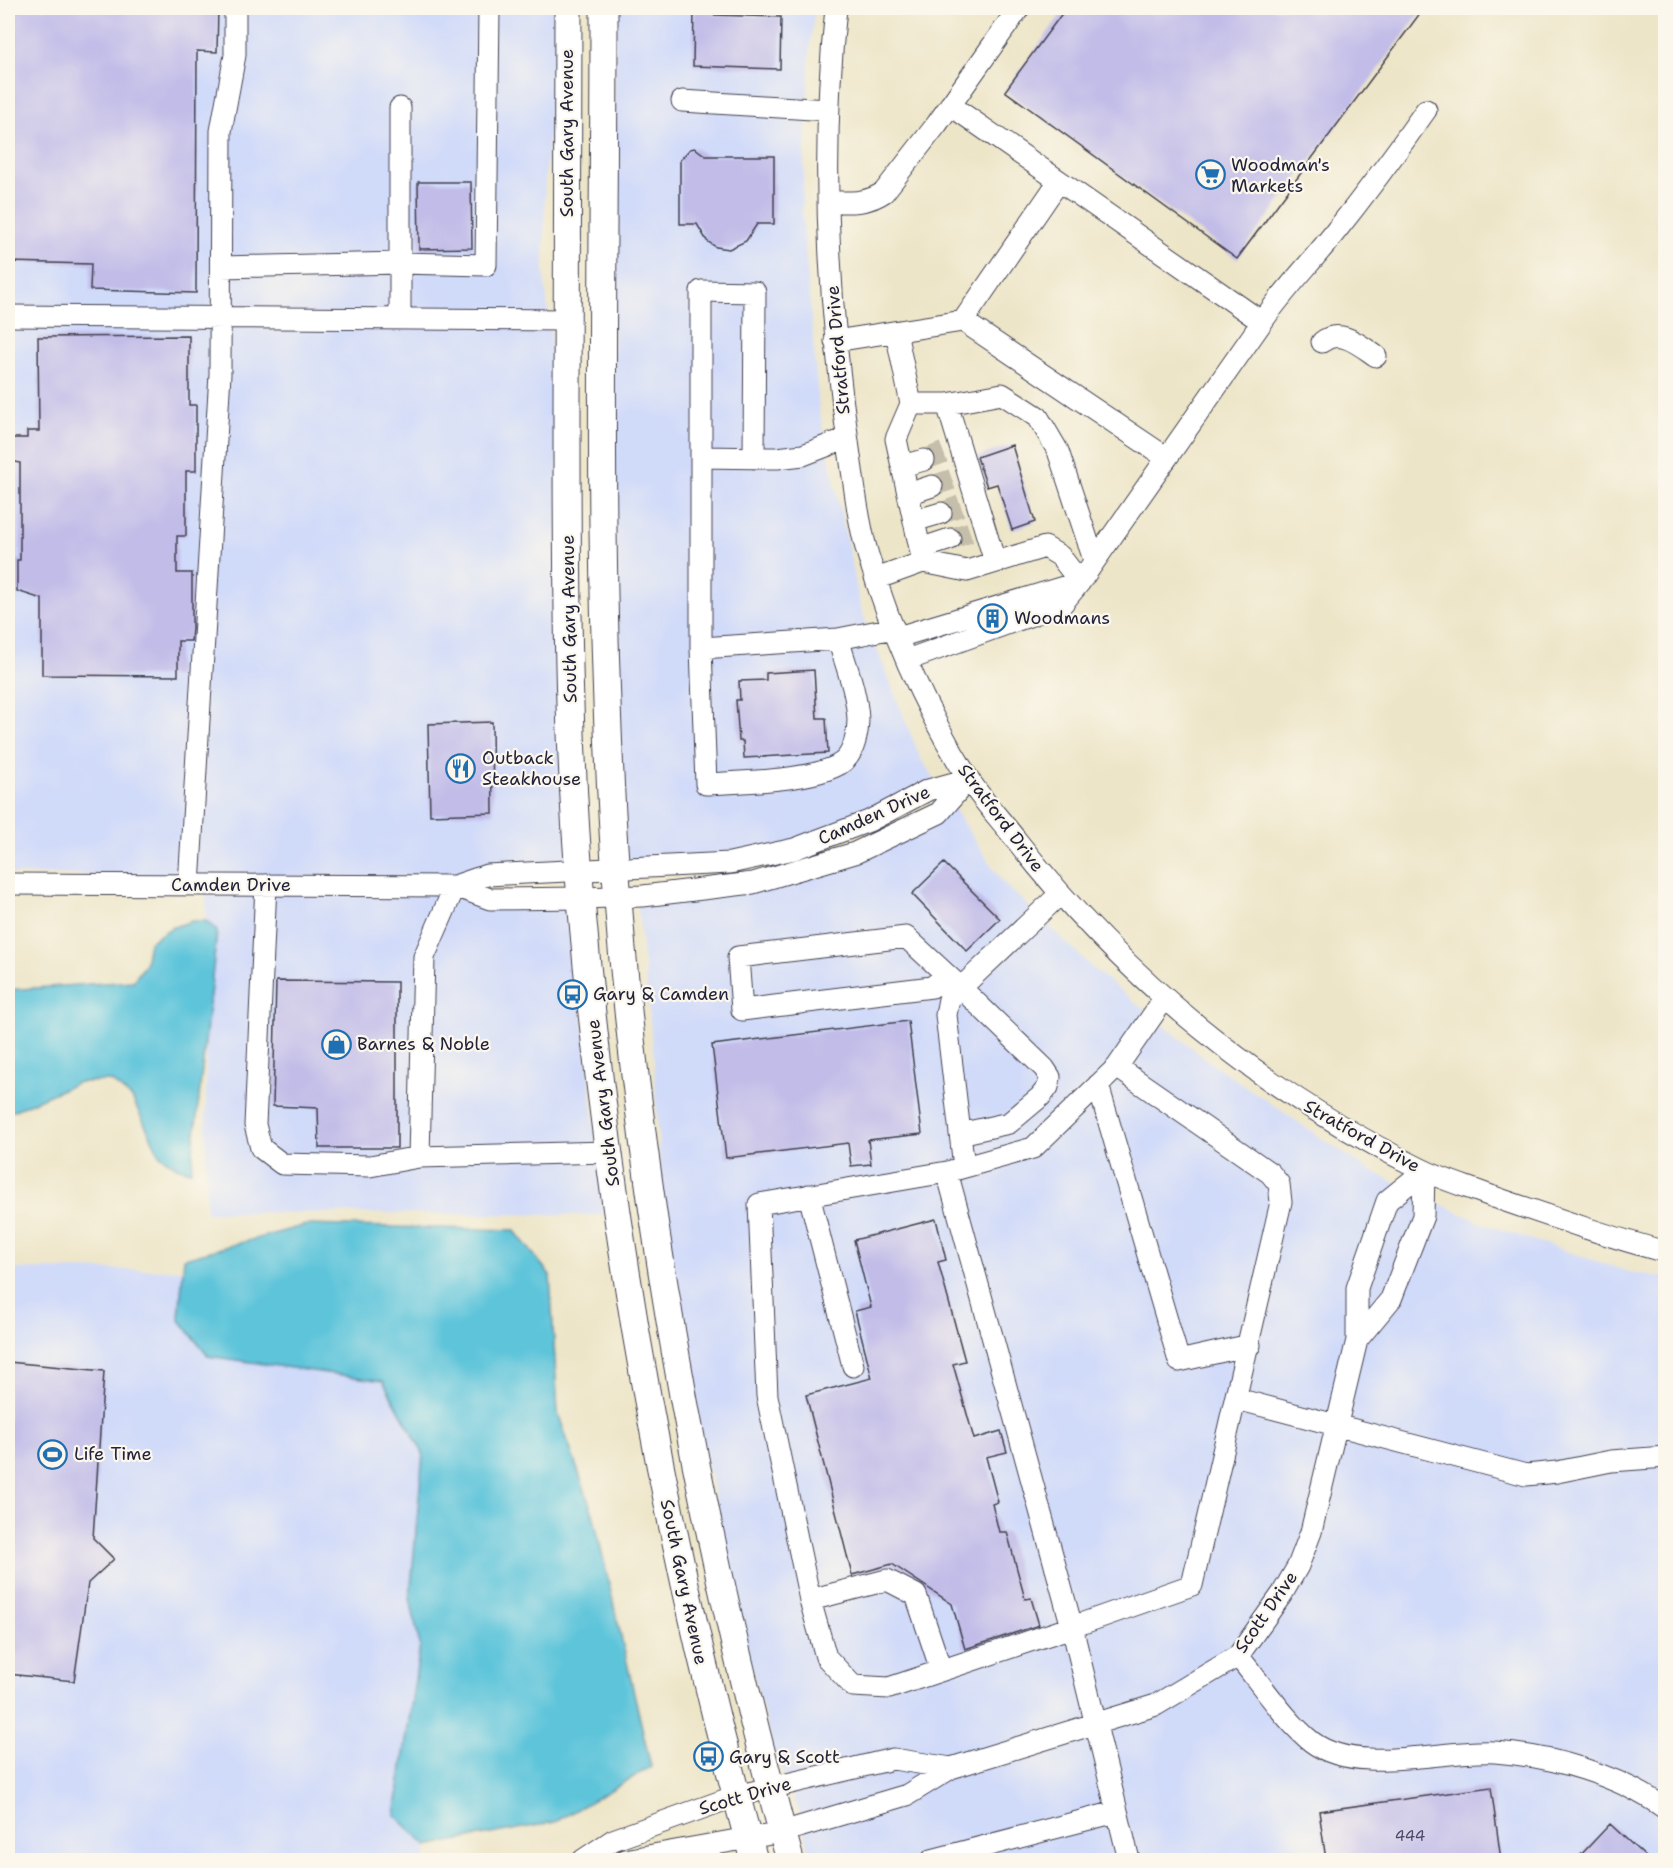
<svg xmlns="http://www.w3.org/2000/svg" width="1673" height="1868" font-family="'Shantell Sans',sans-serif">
<rect width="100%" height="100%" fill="#fbf7ec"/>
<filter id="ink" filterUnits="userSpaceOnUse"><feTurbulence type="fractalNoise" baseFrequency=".0167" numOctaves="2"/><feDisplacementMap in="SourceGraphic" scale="12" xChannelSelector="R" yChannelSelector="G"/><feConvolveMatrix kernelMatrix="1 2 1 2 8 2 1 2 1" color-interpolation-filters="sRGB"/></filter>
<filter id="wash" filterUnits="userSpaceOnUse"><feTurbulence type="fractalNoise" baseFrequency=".008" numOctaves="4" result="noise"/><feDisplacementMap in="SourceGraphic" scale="24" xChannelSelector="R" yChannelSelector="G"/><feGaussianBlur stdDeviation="1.35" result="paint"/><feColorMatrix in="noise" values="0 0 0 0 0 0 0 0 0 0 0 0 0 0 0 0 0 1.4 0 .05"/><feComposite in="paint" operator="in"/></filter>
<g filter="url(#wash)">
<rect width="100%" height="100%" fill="#ede5c7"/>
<path fill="#d0daf9" d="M8,8H556V46L545,178L544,276L555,370L570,859L452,879L8,874Z
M615,8H815L810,47L802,210L819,410L862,612L920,757L935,780L868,815L794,843L724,859L626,862L618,688L613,430Z
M953,807L1002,881L1095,970L1207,1060L1365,1168L1481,1223L1629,1272L1665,1277V1860H812L799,1811L773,1749L745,1639L701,1433L662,1202L654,1060L637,900L751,889Z
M206,889L447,892L571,907L604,1215L206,1212Z
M8,1269L206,1270L451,1394L426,1860H8Z"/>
<path fill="#5dc4da" stroke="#40738a" stroke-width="1.5" d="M192,921H206L217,931L191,1171L177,1167L160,1155L132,1098L111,1081L79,1082L8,1113V990L133,981L145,965L149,942L171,928Z
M306,1225L514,1230L550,1275L558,1413L593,1514L651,1767L555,1822L427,1846L395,1815L420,1646L410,1598L423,1453L383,1381L208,1356L179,1319L184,1258Z"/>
<g id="blocks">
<path fill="#c1bce8" d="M8,8H218L217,52L197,51L196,293L90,290L91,264L8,262Z
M694,8H714V15L781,17L780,69L693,66Z
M1066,8H1424L1237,259L1005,91Z
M695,148L706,156H774V224H757L746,241L729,249L716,247L707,241L697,224H680V160L690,149Z
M418,182H471L472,248L419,249Z
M189,336V405H196V471H186V536H177V573H192V628L191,641H178V676L42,675V599L17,591V560H20V463L8,460L11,438H27V431H39L38,337Z
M1012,445L1035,522L1012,530L997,484L987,487L977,457Z
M814,670L817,718H826L828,753L744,758L743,741H739L736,700H740L739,681L766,680V673Z
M492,722L493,813L430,815L428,724Z
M944,863L1000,919L967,951L912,894Z
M276,981L397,982V1148H319L318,1108L273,1106Z
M908,1021L922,1134L868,1140L871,1164L851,1166L848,1143L726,1158L712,1045Z
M936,1219L946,1260L938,1262L965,1361L953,1364L974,1439L1001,1431L1007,1452L986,1457L998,1502L992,1504L999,1532H1007L1025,1599L1031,1598L1039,1625L965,1649L952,1604L892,1564L852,1575L806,1395L872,1378L855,1311L871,1307L854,1240Z
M8,1362L104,1371L93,1538L114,1559L88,1583L74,1681L8,1674Z
M1491,1787L1501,1860H1326L1319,1811Z
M1610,1824L1649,1860H1576Z"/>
</g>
</g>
<g filter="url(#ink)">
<use href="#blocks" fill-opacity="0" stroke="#403f50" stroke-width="1.5"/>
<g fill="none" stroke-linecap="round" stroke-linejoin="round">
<path stroke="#c4beab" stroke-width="21" stroke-dasharray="21 10" stroke-linecap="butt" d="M924,460L947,451
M932,486L956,478
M941,513L965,504
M950,539L973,531"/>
<defs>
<path id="minor" d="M836,8C820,157 828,308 850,456C855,489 858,522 868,555C891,631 924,707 966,775C980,798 1000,819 1017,841C1125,979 1263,1092 1421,1169C1443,1180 1468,1187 1491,1196C1549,1216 1606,1236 1666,1252
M682,101L828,110
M400,108V319
M828,202C849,202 867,204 884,192L937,124L1019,8
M221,267L400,263L486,265L489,8
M8,316L567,320
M963,321L1059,181
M1262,322C1283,291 1309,265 1332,236C1365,195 1396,153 1426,110
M896,332L911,404L896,439L923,562
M835,341L963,321L1167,458
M1322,342C1340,327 1361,346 1376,356
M911,404H947L1002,394L1038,417L1058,451L1094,560
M947,404L995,562
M701,457L777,458L803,455L847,438
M754,458L755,292L701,291V648L838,639L894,628
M902,466L924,460
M908,494L932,486
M914,521L941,513
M920,549L950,539
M876,579L923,562L967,571L1045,547L1060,556L1080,582L1262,322L950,105
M898,637L1080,582
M701,648L706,784C737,782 826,781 846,759C854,750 858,733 858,720C857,693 846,665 838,639
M907,660L1062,604L1080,582
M8,884L455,886L490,899L581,898L643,896L753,883L855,853L939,813L968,779
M189,885L220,374L221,131L235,55V8
M266,885L255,1125L261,1148L282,1164L370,1166L419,1157L608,1152
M455,886L487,875L730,863L794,849L869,821L928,790L968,779
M947,975L932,987L742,1010L738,957L906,937L961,988L1044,1068L1050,1077L1048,1087L1040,1097L1009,1123L960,1134
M1098,1085L1179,1361L1250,1345
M419,1157L424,957L455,886
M964,1167L946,1015L949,999L1060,894
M947,1172L1072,1627L889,1688L853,1686L826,1657L810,1600L767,1396L759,1204L947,1172L1033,1148L1117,1067
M809,1195L853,1366
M1357,1340L1391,1299L1423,1216L1424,1171
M1237,1399L1526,1475L1557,1472L1611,1461L1666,1457
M810,1600L887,1580L916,1595L941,1670
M1238,1656C1259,1681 1287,1723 1312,1742C1357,1776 1442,1749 1495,1752C1552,1756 1619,1775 1666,1809
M583,1860L613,1840L736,1796L893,1759L951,1768
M625,1860L782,1832L907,1795L951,1768L1156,1705L1238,1656L1282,1594L1298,1566L1311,1532L1357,1340V1288L1387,1201L1424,1171
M932,1860L1116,1812
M1129,1860L1072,1627L1192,1585L1281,1202L1279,1184L1270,1173L1117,1067L1164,999"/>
<path id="major" d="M568,8C567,142 567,277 567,412C567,574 567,738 581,900C609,1226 666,1546 754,1860
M604,8C604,292 596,578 615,862C639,1200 700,1535 790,1860"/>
</defs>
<use href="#minor" stroke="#403f50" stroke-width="23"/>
<use href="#major" stroke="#403f50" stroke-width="29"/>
<use href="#minor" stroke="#fff" stroke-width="21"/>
<use href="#major" stroke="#fff" stroke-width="27"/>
</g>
</g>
<defs>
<symbol id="supermarket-ring" viewBox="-11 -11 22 22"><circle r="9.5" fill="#fbf7ec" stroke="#1f6fb2" stroke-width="1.5"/><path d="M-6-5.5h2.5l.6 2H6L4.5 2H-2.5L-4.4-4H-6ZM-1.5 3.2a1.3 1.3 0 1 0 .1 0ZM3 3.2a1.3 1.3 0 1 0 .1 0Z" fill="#1f6fb2"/></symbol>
<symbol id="building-ring" viewBox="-11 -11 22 22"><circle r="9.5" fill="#fbf7ec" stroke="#1f6fb2" stroke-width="1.5"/><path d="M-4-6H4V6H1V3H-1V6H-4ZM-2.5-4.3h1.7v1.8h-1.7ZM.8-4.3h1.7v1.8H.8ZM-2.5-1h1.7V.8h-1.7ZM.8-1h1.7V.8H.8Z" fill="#1f6fb2"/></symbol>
<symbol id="restaurant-ring" viewBox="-11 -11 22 22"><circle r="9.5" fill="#fbf7ec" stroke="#1f6fb2" stroke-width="1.5"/><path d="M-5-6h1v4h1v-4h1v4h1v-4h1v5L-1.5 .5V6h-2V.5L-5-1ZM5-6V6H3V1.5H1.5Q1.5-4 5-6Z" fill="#1f6fb2"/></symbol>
<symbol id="bus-ring" viewBox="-11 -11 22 22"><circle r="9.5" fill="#fbf7ec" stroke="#1f6fb2" stroke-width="1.5"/><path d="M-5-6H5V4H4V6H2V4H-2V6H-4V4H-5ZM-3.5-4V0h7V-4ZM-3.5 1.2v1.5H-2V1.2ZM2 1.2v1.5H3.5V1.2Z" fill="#1f6fb2"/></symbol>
<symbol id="shop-ring" viewBox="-11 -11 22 22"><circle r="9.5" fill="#fbf7ec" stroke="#1f6fb2" stroke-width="1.5"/><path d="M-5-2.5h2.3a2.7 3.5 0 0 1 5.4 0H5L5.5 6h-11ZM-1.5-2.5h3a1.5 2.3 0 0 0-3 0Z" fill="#1f6fb2"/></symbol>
<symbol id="stadium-ring" viewBox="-11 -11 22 22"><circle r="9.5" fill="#fbf7ec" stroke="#1f6fb2" stroke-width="1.5"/><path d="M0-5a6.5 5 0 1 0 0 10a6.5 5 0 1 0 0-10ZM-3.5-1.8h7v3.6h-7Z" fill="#1f6fb2"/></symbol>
</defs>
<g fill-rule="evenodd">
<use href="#supermarket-ring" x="1194" y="158" width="33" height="33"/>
<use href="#building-ring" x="976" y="602" width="33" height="33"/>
<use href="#restaurant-ring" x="444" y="752" width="33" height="33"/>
<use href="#bus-ring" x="556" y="978" width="33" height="33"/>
<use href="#shop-ring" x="320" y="1028" width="33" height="33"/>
<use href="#stadium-ring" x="36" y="1438" width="33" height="33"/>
<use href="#bus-ring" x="692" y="1740" width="33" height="33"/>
</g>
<g text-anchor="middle" stroke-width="4.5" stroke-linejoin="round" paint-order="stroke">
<g font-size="15" fill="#4a4866">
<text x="1410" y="1841">444</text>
</g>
<g font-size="18" fill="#22223b" stroke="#fbf7ec">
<text transform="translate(567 133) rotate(-90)" y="6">South Gary Avenue</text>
<text transform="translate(838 350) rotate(-95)" y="6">Stratford Drive</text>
<text transform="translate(569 619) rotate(-91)" y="6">South Gary Avenue</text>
<text transform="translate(874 815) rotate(-24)" y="6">Camden Drive</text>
<text transform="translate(1001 818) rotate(53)" y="6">Stratford Drive</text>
<text x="231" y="891">Camden Drive</text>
<text transform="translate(603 1103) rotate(-97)" y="6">South Gary Avenue</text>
<text transform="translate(1362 1136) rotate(29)" y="6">Stratford Drive</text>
<text transform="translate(684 1582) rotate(78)" y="6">South Gary Avenue</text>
<text transform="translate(1266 1612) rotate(-55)" y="6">Scott Drive</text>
<text transform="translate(745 1796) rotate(-16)" y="6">Scott Drive</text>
</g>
<g font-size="18" fill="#22223b" stroke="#fbf7ec" text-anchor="start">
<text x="1231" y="171">Woodman's<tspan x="1231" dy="21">Markets</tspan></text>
<text x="1014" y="624">Woodmans</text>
<text x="482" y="764">Outback<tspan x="482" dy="21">Steakhouse</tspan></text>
<text x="593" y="1000">Gary &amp; Camden</text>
<text x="357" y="1050">Barnes &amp; Noble</text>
<text x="74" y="1460">Life Time</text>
<text x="729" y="1763">Gary &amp; Scott</text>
</g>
</g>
<rect width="1673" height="1868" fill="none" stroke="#fbf7ec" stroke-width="30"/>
</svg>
